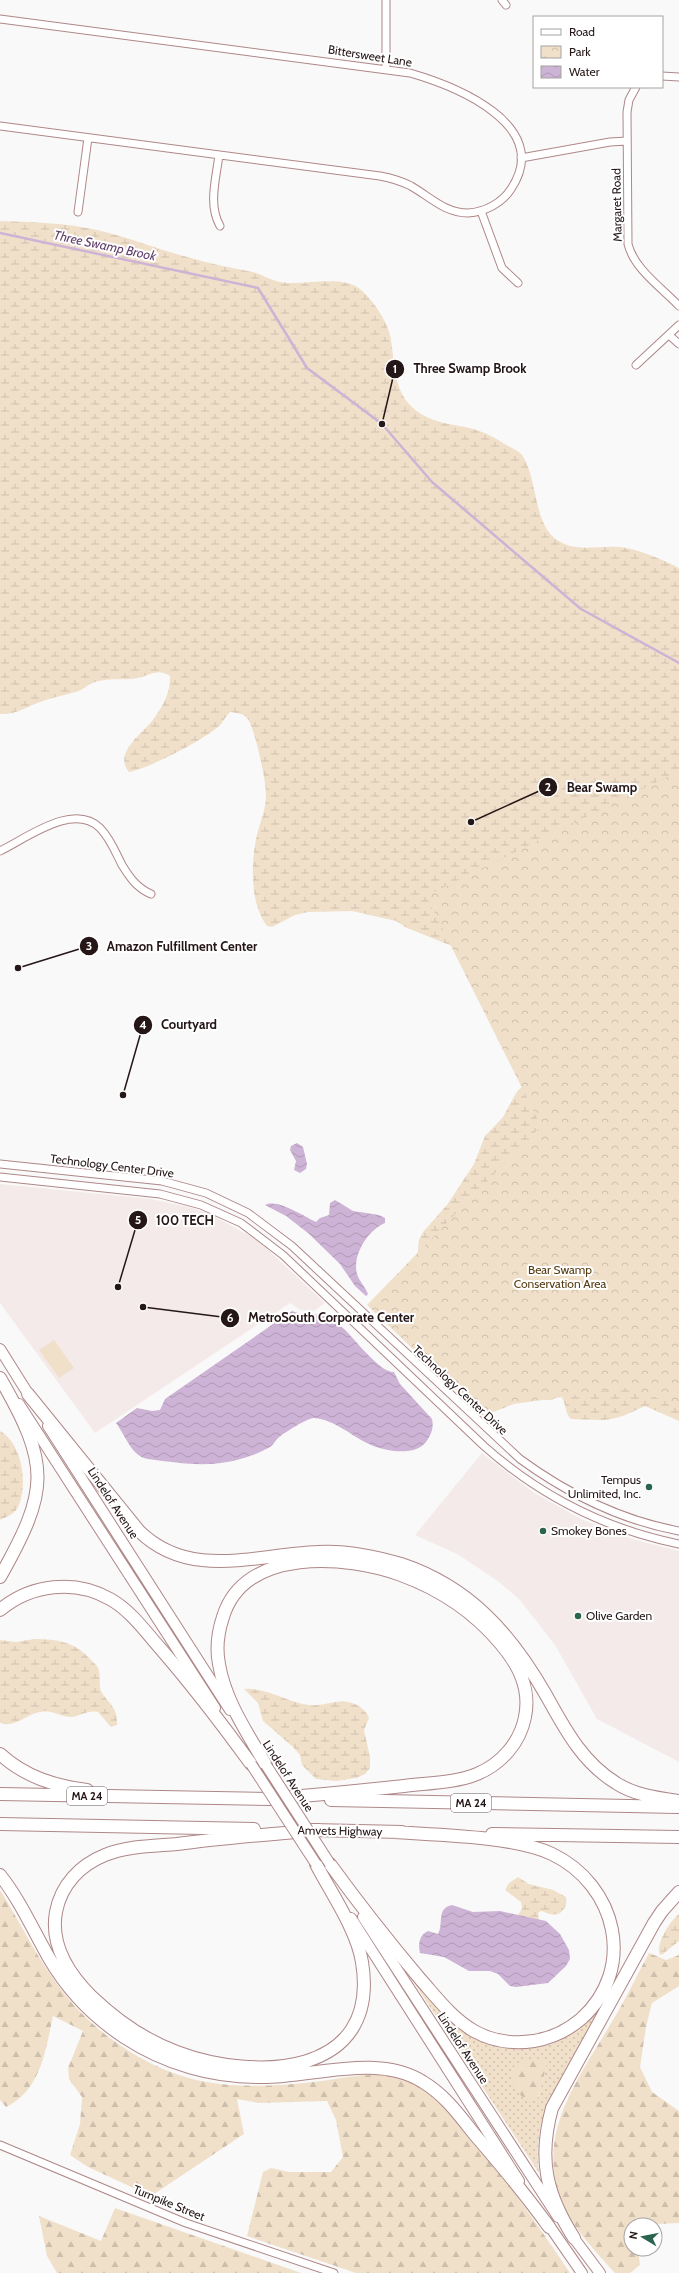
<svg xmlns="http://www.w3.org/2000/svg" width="679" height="2273" font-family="Cabin,sans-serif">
<defs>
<pattern id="grass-dots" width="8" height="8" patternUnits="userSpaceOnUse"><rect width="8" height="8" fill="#f0e0ca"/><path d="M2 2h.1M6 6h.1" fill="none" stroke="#cebfad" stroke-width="1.8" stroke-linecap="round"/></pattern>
<pattern id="forest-firs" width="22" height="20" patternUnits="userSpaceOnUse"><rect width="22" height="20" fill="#f0e0ca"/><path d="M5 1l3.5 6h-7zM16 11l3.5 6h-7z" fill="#cebfad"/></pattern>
<pattern id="wetland-marsh" width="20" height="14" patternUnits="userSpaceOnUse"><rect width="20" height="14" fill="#f0e0ca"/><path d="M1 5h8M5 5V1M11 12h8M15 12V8" fill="none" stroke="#cebfad"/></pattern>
<pattern id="park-crowns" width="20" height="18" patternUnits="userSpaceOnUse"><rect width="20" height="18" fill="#f0e0ca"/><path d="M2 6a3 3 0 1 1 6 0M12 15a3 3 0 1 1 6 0" fill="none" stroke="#cebfad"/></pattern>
<pattern id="water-waves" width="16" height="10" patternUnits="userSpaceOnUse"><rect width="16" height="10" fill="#cdb3d5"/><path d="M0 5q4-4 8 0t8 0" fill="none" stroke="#b099b6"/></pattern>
</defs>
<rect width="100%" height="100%" fill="#f9f9f9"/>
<path fill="#f5eaea" d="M0,1184L151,1199L192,1208L212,1215L250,1236L266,1248L325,1303L314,1311L300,1310L290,1303L95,1433L0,1303Z
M482,1453L533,1492L581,1519L632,1539L679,1551V1762L597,1719L555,1645L520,1600L499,1582L459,1555L415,1535Z"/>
<path fill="url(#grass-dots)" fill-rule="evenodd" d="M413,1981C446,2017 469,2045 520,2048C532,2048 546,2047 556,2042C571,2034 583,2024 595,2012L598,2013L545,2110C538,2131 536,2151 539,2173ZM521,2061H528L546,2068L538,2098L530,2100Z"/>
<path fill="url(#forest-firs)" d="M0,1890C21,1924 38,1960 63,1992C97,2036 153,2073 207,2082C240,2088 279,2086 313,2082C350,2078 388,2065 423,2088C438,2098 450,2115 462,2128C503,2175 536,2222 570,2273H356L247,2236L263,2172L271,2168L289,2172H331L343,2157L336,2120L327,2101L258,2103L237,2099L244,2134L151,2196L88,2167L70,2155L80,2124L82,2097L69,2079L68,2068L83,2031L53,2016C46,2048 41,2091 6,2107L0,2100Z
M649,1953L666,1960L679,1955V1986L652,2003L646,2027L640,2067L652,2092L679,2111V2223L631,2225V2249H638L640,2265L630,2273H615C600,2257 572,2226 563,2206C535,2138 573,2087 607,2030C623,2005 635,1979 649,1953Z
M541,2059L547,2064L538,2098C521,2108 509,2079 512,2067L521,2061Z
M115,2208L301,2273H57L47,2256L39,2216L101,2241Z"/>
<path fill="url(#wetland-marsh)" d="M0,221C32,222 66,223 97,230C129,237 159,250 191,258C211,264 232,268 253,272C261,274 268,279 276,281C300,288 339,273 360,289C372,299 386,319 390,335C396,364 391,395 421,414C437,424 455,424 473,429C485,432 497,439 508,446C512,448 519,451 522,455C538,478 533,524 557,540C576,553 598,545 619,547C639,549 661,559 679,568V1421L645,1406C630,1413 617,1420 600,1420C590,1420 581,1419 571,1419C564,1413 567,1400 559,1395L552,1400H544L417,1260L419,1240L423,1232L447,1205L474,1164L485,1136L503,1117L516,1093L526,1082L452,946L407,928L396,921L352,911L308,912L295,915L272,927L267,926C250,903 251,866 256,839C259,824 266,811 266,795C266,781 255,727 247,718C243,713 236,713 230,712C226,716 224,720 221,724C208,738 148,769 129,772C113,753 142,734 152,721C162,708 171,692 170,676C158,668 151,675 138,678C125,681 111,677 95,682C88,684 83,690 76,692C65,695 54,697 43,701C27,706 17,715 0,714Z
M0,1431C22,1443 28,1483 19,1505C16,1513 7,1517 0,1520Z
M34,1639C57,1639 75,1642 90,1659C93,1662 99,1667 99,1671C101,1679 98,1686 102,1693C110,1705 118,1708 117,1725L111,1727L98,1712C87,1710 81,1716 71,1717C60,1717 51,1709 40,1712C24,1715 16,1728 0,1723V1640L16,1642Z
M244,1689C267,1687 286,1702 309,1705C323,1707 337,1699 348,1702C358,1704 365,1709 369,1718L364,1730L370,1757V1768L365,1774L356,1778L336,1781L316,1779L302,1765L300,1755L293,1747L263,1721L258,1703Z
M518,1877L529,1884L553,1890L566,1897C568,1907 561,1917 550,1914C546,1914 545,1911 541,1911L538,1913L539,1920L517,1916L522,1909L521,1902L505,1890L509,1883Z
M679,1914V1941L663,1954L660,1955C655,1944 670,1921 679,1914Z"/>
<path fill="url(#park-crowns)" d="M679,771V1405L625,1388L514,1404L483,1416L367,1305L541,1126L426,896Z"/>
<path fill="#f0e0ca" d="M54,1340L74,1368L59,1378L39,1350Z"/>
<path fill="url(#water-waves)" d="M297,1143L303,1147L307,1164L306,1169L300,1173L294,1170L296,1161L290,1150L291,1146Z
M335,1200L353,1211L379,1215L385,1218V1223C368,1230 352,1255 357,1274C359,1281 365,1286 368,1294L366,1296L355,1286L340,1264L308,1233L286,1216L265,1205C277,1198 305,1217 316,1222L320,1218L329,1215L330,1203Z
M292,1311C315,1320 319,1306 343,1328C355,1339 380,1373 394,1372L400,1384L432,1419C434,1428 431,1435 426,1442C415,1457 383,1451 369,1444C350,1435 335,1420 314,1418C307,1418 284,1433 278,1438C275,1441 273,1445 270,1447C265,1450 258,1453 253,1455C215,1469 187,1464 148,1459C131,1456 126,1436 116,1423L137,1408L152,1411L160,1410L165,1399Z
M452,1905L473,1912L500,1911L546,1921L560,1934L569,1950L570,1959L566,1966L548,1983L516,1987L510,1986L498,1974L490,1971H469L444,1957L420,1953C418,1945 419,1935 428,1931L438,1934C444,1924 436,1908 452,1905Z"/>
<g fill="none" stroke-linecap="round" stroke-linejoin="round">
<path stroke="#cdb3d5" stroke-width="2.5" d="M0,233L258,288L307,368L382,424L432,482L581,609L679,663"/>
<defs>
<path id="minor" d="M502,0L506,5
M0,19L410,73C455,86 554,125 511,189C502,203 485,212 468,213C445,213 430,197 411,186C401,181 391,178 380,176L0,126
M386,68V0
M662,76L679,77
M636,87L629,100L627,112L628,244C634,269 662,288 679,306
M219,155C216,179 208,205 220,226
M521,158L610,142L627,141
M481,211L502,268L518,283
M78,212L88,138
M669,335L679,344
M636,365L679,325
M0,851C27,838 73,802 100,828C110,838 116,853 122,865C130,878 137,888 151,894
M0,1164L162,1181L206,1193L248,1213L292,1246L520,1459C568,1494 620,1520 679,1531
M0,1177L160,1194L201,1205L241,1223L283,1255L484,1446C540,1496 606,1529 679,1544
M0,2145L186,2223L334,2273"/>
<path id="secondary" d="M0,1349L32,1400
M19,1404L215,1708
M48,1426L230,1710
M363,1917L558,2217
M351,1918L519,2181
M546,2221L582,2273
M570,2233L600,2273"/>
<path id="motorway" d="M0,1378C51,1466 49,1490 0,1577
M28,1394L139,1531C189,1580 254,1555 317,1552C345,1550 374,1556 401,1564C470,1587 511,1634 546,1695C565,1729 582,1762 616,1783C634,1795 658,1798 679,1801
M0,1610C31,1584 75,1579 110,1599C130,1610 145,1631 160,1648C192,1685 222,1724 251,1764
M0,1754C25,1777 55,1786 87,1790
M0,1794L271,1799
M262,1799C310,1796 357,1791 404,1786C428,1783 455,1783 477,1774C501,1764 520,1743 525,1717C531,1688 518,1664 500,1643C474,1612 439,1589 401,1575C347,1555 244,1547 223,1617C218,1632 216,1649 219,1664C225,1701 248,1734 266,1765
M331,1800L677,1807
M0,1824L254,1829
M312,1830L402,1832
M492,1834L679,1837
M316,1864C331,1893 357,1930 362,1962C381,2078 254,2081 177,2052C144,2040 116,2020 91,1996C68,1973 50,1945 56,1912C61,1885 80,1865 105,1855C127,1846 153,1846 177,1844C224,1838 271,1834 319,1830
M330,1864C359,1904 389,1942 421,1980C437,1998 452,2018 474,2031C492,2041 514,2044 534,2041C552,2038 568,2030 581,2019C637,1969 617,1885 552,1854C514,1836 437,1835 394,1832
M0,1875C20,1900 33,1930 49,1958C67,1989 94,2017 124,2037C165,2064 214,2078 263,2077C313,2077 378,2053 423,2082C445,2095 460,2116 475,2135C501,2165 526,2195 549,2227
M574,2238C546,2194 538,2159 552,2108L654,1923L662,1911L679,1892"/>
</defs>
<use href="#minor" stroke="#af8788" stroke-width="9"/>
<use href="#secondary" stroke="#af8788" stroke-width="12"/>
<use href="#motorway" stroke="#af8788" stroke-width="14"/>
<use href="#minor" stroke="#fff" stroke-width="7"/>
<use href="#secondary" stroke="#fff" stroke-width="10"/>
<use href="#motorway" stroke="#fff" stroke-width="12"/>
<defs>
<path id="secondary-bridge" d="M251,1764L316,1864
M266,1765L330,1864"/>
</defs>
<use href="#secondary-bridge" stroke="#af8788" stroke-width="12" stroke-linecap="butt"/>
<use href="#secondary-bridge" stroke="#fff" stroke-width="10"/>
</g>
<g fill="#28644e" stroke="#fff" stroke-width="1.5">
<circle cx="649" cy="1487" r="4"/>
<circle cx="543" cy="1531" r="4"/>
<circle cx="578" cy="1616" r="4"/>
</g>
<g text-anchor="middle" stroke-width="4" stroke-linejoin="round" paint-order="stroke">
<g fill="#fff" stroke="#665c5d" stroke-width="1">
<rect x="67" y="1787" width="40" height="18" rx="3"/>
<rect x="451" y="1794" width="40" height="18" rx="3"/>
</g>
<g font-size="11" font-weight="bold" fill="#251617">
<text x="87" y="1800">MA 24</text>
<text x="471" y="1807">MA 24</text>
</g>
<g font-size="12" fill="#251617" stroke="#fff">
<text transform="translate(370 56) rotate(9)" y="4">Bittersweet Lane</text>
<text transform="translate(617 205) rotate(-91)" y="4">Margaret Road</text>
<text transform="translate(112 1166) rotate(7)" y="4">Technology Center Drive</text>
<text transform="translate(460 1390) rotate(43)" y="4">Technology Center Drive</text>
<text transform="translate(113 1503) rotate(57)" y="4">Lindelof Avenue</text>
<text transform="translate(288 1776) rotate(57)" y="4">Lindelof Avenue</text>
<text transform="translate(340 1831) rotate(1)" y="4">Amvets Highway</text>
<text transform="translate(463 2048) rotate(57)" y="4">Lindelof Avenue</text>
<text transform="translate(169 2203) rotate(22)" y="4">Turnpike Street</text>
</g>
<g font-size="12" fill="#553b10" stroke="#fff">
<text x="560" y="1274">Bear Swamp<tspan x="560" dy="14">Conservation Area</tspan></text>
</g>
<g font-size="12" fill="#251617" stroke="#fff" text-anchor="start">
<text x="641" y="1484" text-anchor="end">Tempus<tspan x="641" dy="14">Unlimited, Inc.</tspan></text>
<text x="551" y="1535">Smokey Bones</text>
<text x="586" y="1620">Olive Garden</text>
</g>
<g font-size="13" font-style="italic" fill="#613e6b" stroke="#fff">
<text transform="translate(105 245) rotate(12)" y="5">Three Swamp Brook</text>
</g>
</g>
<path fill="none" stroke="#251617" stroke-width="1.5" d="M382 424L395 369M471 822L548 787M18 968L89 946M123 1095L143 1025M118 1287L138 1220M143 1307L230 1318"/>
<g fill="#251617" stroke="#fff" stroke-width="1.5">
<circle cx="382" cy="424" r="4"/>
<circle cx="471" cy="822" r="4"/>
<circle cx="18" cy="968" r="4"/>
<circle cx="123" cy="1095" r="4"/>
<circle cx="118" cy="1287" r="4"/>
<circle cx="143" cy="1307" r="4"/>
<circle cx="395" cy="369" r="10"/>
<circle cx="548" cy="787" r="10"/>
<circle cx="89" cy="946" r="10"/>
<circle cx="143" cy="1025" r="10"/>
<circle cx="138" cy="1220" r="10"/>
<circle cx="230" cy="1318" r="10"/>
</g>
<g font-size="12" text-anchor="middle" font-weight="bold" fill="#fff">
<text x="395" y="373">1</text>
<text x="548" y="791">2</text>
<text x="89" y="950">3</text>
<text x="143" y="1029">4</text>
<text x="138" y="1224">5</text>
<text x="230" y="1322">6</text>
</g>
<g font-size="13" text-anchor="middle" font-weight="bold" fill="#251617" stroke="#fff" stroke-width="4" stroke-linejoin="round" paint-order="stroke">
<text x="470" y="373">Three Swamp Brook</text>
<text x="602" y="792">Bear Swamp</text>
<text x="182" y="951">Amazon Fulfillment Center</text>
<text x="189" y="1029">Courtyard</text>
<text x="185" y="1225">100 TECH</text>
<text x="331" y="1322">MetroSouth Corporate Center</text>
</g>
<rect x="533" y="16" width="130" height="72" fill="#ffffff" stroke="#a8a2a2"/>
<rect x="541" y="29" width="20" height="6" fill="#ffffff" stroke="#a8a2a2"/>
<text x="569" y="36" font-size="12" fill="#251617">Road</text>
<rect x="541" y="46" width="20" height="12" fill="url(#park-crowns)" stroke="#a8a2a2"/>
<text x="569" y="56" font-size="12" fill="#251617">Park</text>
<rect x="541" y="66" width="20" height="12" fill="url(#water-waves)" stroke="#a8a2a2"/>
<text x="569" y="76" font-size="12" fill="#251617">Water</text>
<g transform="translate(643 2237) rotate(280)"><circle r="19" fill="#ffffff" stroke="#a8a2a2"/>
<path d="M0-3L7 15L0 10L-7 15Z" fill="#28644e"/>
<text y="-6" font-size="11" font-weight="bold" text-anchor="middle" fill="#251617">N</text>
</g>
</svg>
